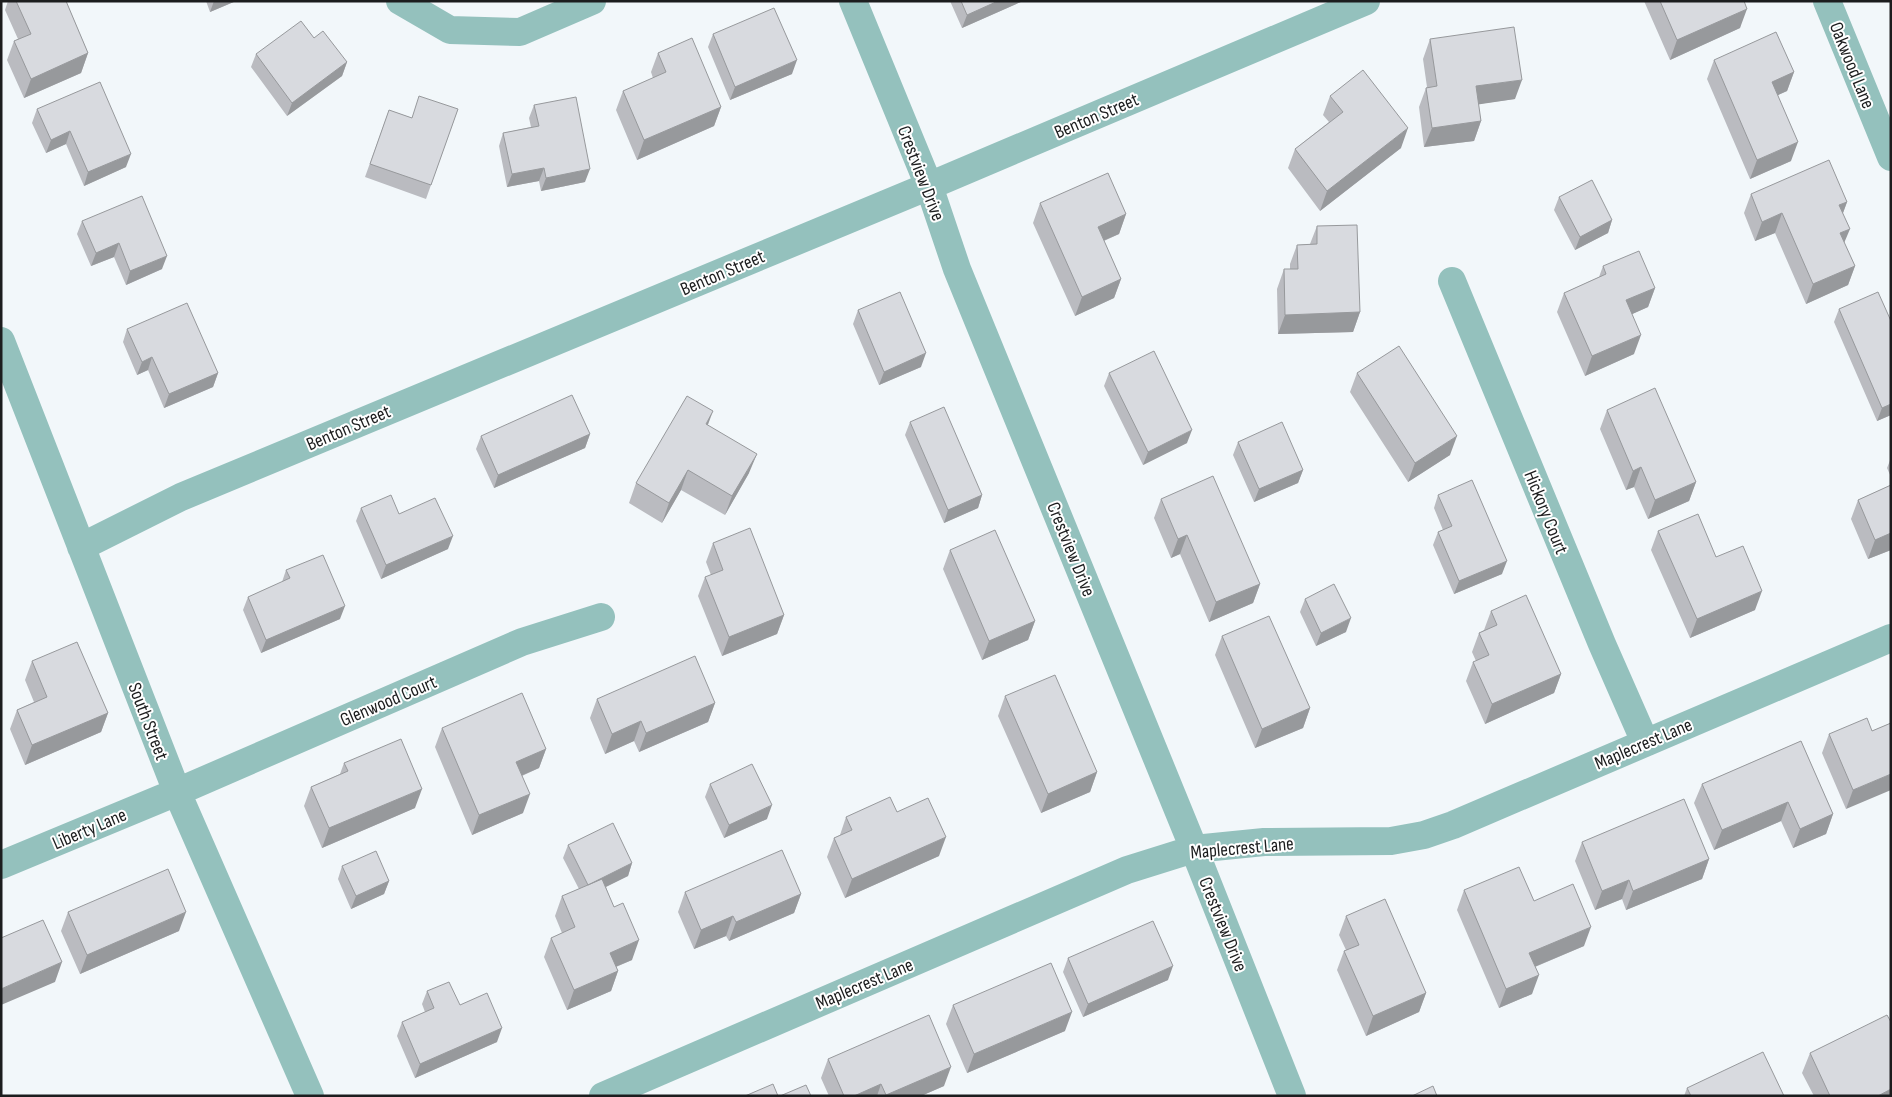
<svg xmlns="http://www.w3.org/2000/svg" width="1892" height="1097" font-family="'Sofia Sans Condensed',sans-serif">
<rect width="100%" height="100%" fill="#f2f7fa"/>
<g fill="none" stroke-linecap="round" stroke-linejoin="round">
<path stroke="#94c1bd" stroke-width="28" d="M400,1L450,30L520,32L592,1
M853,1L929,186L957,269L1194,849L1292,1096
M1827,1L1891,157
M1452,281L1602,644L1645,742
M1,341L177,792L310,1096
M81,547L181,497L929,186L1366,1
M1,865L177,792L522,642L601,617
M603,1096L1127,870L1194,849L1264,842L1391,841L1424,835L1453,825L1891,638"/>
</g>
<path fill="#babbc0" d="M8,1H66L88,53L81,73L24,98L7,60L14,41L18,39L5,10Z
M206,1H236L210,12Z
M950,1H1023L962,28Z
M1644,1H1744L1740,28L1670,60Z
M713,34L792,74L730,100L708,47Z
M314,38L347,62L342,76L287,116L251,67L256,54Z
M1430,39L1515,99L1478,104L1481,121L1474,141L1424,147L1419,107L1426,88L1427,87L1423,59Z
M658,53L721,107L714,126L637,160L616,110L623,91L653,78L651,72Z
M1714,60L1794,72L1787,91L1778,95L1791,161L1750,179L1707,79Z
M1330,96L1401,148L1320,211L1288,168L1295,149L1329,122L1323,115Z
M534,105L585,182L541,191L539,181L507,187L499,146L503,133L531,127L529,118Z
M37,109L126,167L84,186L66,144L46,153L32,123Z
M458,109L426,199L365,177L389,110L412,118Z
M1751,194L1847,202L1843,213L1844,243L1855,266L1848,285L1806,304L1775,233L1755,241L1744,213Z
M1559,197L1612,220L1608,233L1575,250L1554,210Z
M1040,203L1126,214L1119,234L1104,241L1121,279L1114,298L1075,316L1033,223Z
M82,221L162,269L126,285L114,257L91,266L77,234Z
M1317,226L1360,312L1353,332L1278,334L1277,289L1284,269H1290V264L1297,245L1310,244Z
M1603,266L1655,288L1648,307L1632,314L1634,354L1585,376L1557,312L1564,293L1599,277Z
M1839,309L1891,415L1877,421L1834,322Z
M858,310L921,367L879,385L853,324Z
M127,329L218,373L213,387L164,408L148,370L137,375L123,342Z
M1109,373L1187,443L1143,465L1104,386Z
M1357,373L1450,455L1408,482L1350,392Z
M1607,410L1696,482L1689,501L1648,519L1634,487L1626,490L1600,429Z
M910,422L982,495L978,508L944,523L905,435Z
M708,425L749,473L725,515L681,490L662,523L629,503L636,483Z
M590,434L585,448L494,488L476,449L481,436Z
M1238,442L1303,470L1298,483L1254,502L1233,455Z
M1891,458V477L1887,468Z
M1891,485V550L1868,559L1851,519L1858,500Z
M1438,495L1502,574L1454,594L1433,545L1438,532L1443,530L1434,508Z
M1161,499L1260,584L1253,603L1209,622L1180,554L1171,558L1154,518Z
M361,508L399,514L448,549L381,579L356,521Z
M1658,531L1716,557L1755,610L1690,638L1651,550Z
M713,543L784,615L777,634L722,656L698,596L705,577L711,575L706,562Z
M950,550L1035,621L1028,640L982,660L943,569Z
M286,570L340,619L261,653L243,610L248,597L282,582Z
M1305,599L1346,632L1316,646L1300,612Z
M1491,611L1561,674L1554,693L1485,724L1466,681L1473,662L1476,661L1472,652L1479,633L1484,630Z
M1222,636L1310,708L1303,728L1255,748L1215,655Z
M32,661L108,713L101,732L25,765L10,729L17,710L34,702L25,680Z
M1005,696L1097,772L1090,792L1041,813L998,716Z
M597,699L715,703L708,722L639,752L634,741L605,754L590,718Z
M1891,723L1846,809L1822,753L1829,734L1872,731Z
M442,728L546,749L539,768L522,776L523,813L472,835L435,747Z
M1801,741L1833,814L1826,834L1793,848L1781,821L1714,850L1694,803L1702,784Z
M344,763L415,808L322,848L304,806L311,787L340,774Z
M710,784L767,819L724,838L705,797Z
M897,812L939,856L845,898L827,857L834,838L840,835L846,817Z
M1582,842L1709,859L1702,879L1626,910L1622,899L1595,910L1575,861Z
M568,845L632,863L628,876L606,887L632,960L616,967L618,971L611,991L567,1010L544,957L551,938L562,933L555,916L562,896L579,889L563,858Z
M342,866L389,881L384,894L351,909L338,879Z
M1464,890L1534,901L1584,946L1535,967L1532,994L1499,1008L1457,910Z
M685,892L801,894L794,913L729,941L726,936L694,949L678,912Z
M68,912L179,931L80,974L61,931Z
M1346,916L1426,993L1419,1012L1366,1036L1337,970L1344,951L1346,950L1339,935Z
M1068,958L1168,980L1083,1017L1063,972Z
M427,991L460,1005L497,1042L415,1078L397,1036L402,1022L425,1012L422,1004Z
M953,1005L1065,1031L967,1073L946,1024Z
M1810,1053L1891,1096H1814L1802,1073Z
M828,1059L944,1086L921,1096H829L821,1078Z
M1687,1088L1784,1096H1684Z"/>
<path fill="#97999c" d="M214,1H236L210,12Z
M998,1H1023L962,28L967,15Z
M1747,9L1740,28L1670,60L1677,40Z
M88,53L81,73L24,98L31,79Z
M797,60L792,74L730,100L735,87Z
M347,62L342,76L287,116L292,103Z
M1794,72L1787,91L1765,101L1772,82Z
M1522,80L1515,99L1468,106L1476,86Z
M721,107L714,126L637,160L644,140Z
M1481,121L1474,141L1424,147L1432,128Z
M1408,128L1401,148L1320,211L1327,191Z
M70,131L66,144L46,153L51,140Z
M1798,142L1791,161L1750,179L1757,160Z
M131,154L126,167L84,186L88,172Z
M544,168L539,181L507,187L512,174Z
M590,169L585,182L541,191L546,178Z
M1847,202L1840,221L1839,205Z
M1782,213L1775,233L1755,241L1762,222Z
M1126,214L1119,234L1091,246L1098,227Z
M1612,220L1608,233L1575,250L1580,237Z
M1850,229L1842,248L1840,233Z
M119,243L114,257L91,266L96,253Z
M167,256L162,269L126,285L130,271Z
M1855,266L1848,285L1806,304L1813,284Z
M1121,279L1114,298L1075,316L1082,297Z
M1655,288L1648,307L1619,320L1626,300Z
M1360,312L1353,332L1278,334L1285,315Z
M1641,335L1634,354L1585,376L1592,356Z
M926,353L921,367L879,385L884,372Z
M152,357L148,370L137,375L142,362Z
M218,373L213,387L164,408L169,394Z
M1891,404V415L1877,421L1882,408Z
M713,411L706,430V424Z
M1192,430L1187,443L1143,465L1148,452Z
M590,434L585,448L494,488L498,475Z
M1457,436L1450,455L1408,482L1415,463Z
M757,454L749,473L725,515L732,496Z
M1641,467L1634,487L1626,490L1633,471Z
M688,470L681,490L662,523L669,503Z
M1303,470L1298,483L1254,502L1259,489Z
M1696,482L1689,501L1648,519L1655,500Z
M982,495L978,508L944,523L948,510Z
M1891,533V550L1868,559L1875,540Z
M1187,535L1180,554L1171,558L1178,539Z
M453,536L448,549L381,579L386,565Z
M1507,561L1502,574L1454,594L1459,581Z
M1260,584L1253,603L1209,622L1216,602Z
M1762,591L1755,610L1690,638L1697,619Z
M345,606L340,619L261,653L266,640Z
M784,615L777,634L722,656L729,637Z
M1351,618L1346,632L1316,646L1321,633Z
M1035,621L1028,640L982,660L989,641Z
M1561,674L1554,693L1485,724L1492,704Z
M715,703L708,722L639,752L646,733Z
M1310,708L1303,728L1255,748L1262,729Z
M108,713L101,732L25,765L32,745Z
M641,721L634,741L605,754L612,734Z
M546,749L539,768L509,781L516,762Z
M1097,772L1090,792L1041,813L1048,794Z
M1891,774V790L1846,809L1853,790Z
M422,789L415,808L322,848L329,828Z
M530,794L523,813L472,835L479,815Z
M1788,802L1781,821L1714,850L1722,830Z
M772,805L767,819L724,838L729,825Z
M1833,814L1826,834L1793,848L1800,829Z
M946,837L939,856L845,898L852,879Z
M1709,859L1702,879L1626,910L1633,891Z
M632,863L628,876L583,898L588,885Z
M1629,880L1622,899L1595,910L1602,891Z
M389,881L384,894L351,909L356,896Z
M801,894L794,913L729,941L736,922Z
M186,912L179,931L80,974L87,955Z
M733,916L726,936L694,949L701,930Z
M1591,927L1584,946L1522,972L1529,953Z
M639,940L632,960L603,972L610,953Z
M62,962L55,982L1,1005V989Z
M1173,966L1168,980L1083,1017L1088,1004Z
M618,971L611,991L567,1010L574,990Z
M1539,975L1532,994L1499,1008L1506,989Z
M1426,993L1419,1012L1366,1036L1373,1016Z
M1072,1012L1065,1031L967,1073L974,1054Z
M502,1028L497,1042L415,1078L420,1064Z
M951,1067L944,1086L921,1096H885L886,1095Z
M881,1084L877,1096H854Z
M1891,1089V1096H1878Z"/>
<path fill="#d8dadf" stroke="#97999c" d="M16,1H66L88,53L31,79L14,41L31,34Z
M961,1H998L967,15Z
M1660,1H1744L1747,9L1677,40Z
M774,8L797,60L735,87L713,34Z
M301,21L314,38L323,31L347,62L292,103L256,54Z
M1514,27L1522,80L1476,86L1481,121L1432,128L1426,88L1437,86L1430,39Z
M1776,32L1794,72L1772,82L1798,142L1757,160L1714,60Z
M692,38L721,107L644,140L623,91L666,72L658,53Z
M1363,70L1408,128L1327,191L1295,149L1343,112L1330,96Z
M100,82L131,154L88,172L70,131L51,140L37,109Z
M419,96L458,109L431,185L370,164L389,110L412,118Z
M576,97L590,169L546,178L544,168L512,174L503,133L539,126L534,105Z
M1829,160L1847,202L1839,205L1850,229L1840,233L1855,266L1813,284L1782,213L1762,222L1751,194Z
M1108,173L1126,214L1098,227L1121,279L1082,297L1040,203Z
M1592,180L1612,220L1580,237L1559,197Z
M142,196L167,256L130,271L119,243L96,253L82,221Z
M1357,225L1360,312L1285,315L1284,269H1298L1297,245L1317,244V226Z
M1639,251L1655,288L1626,300L1641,335L1592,356L1564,293L1606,274L1603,266Z
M900,292L926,353L884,372L858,310Z
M1878,292L1891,321V404L1882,408L1839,309Z
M187,303L218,373L169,394L152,357L142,362L127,329Z
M1399,346L1457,436L1415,463L1357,373Z
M1154,351L1192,430L1148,452L1109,373Z
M1655,388L1696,482L1655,500L1641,467L1633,471L1607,410Z
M572,395L590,434L498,475L481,436Z
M687,396L713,411L706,424L757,454L732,496L688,470L669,503L636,483Z
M944,407L982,495L948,510L910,422Z
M1282,422L1303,470L1259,489L1238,442Z
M1213,476L1260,584L1216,602L1187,535L1178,539L1161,499Z
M1472,480L1507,561L1459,581L1438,532L1452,526L1438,495Z
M1891,485V533L1875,540L1858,500Z
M391,495L399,514L435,498L453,536L386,565L361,508Z
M1698,514L1716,557L1743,546L1762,591L1697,619L1658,531Z
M750,528L784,615L729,637L705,577L723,570L713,543Z
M995,530L1035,621L989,641L950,550Z
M323,555L345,606L266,640L248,597L290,578L286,570Z
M1334,584L1351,618L1321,633L1305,599Z
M1526,595L1561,674L1492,704L1473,662L1489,655L1479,633L1497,625L1491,611Z
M1269,616L1310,708L1262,729L1222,636Z
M77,642L108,713L32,745L17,710L47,697L32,661Z
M695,656L715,703L646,733L641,721L612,734L597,699Z
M1055,675L1097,772L1048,794L1005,696Z
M522,693L546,749L516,762L530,794L479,815L442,728Z
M1867,718L1872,731L1891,723V774L1853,790L1829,734Z
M401,739L422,789L329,828L311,787L348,771L344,763Z
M1801,741L1833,814L1800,829L1788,802L1722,830L1702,784Z
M752,764L772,805L729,825L710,784Z
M890,797L897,812L928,798L946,837L852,879L834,838L852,830L846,817Z
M1684,799L1709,859L1633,891L1629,880L1602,891L1582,842Z
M613,823L632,863L588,885L568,845Z
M782,850L801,894L736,922L733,916L701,930L685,892Z
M376,851L389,881L356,896L342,866Z
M1519,867L1534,901L1573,884L1591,927L1529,953L1539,975L1506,989L1464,890Z
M168,869L186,912L87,955L68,912Z
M602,879L614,907L623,903L639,940L610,953L618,971L574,990L551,938L575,927L562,896Z
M1385,899L1426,993L1373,1016L1344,951L1359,945L1346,916Z
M43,920L62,962L1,989V938Z
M1153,921L1173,966L1088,1004L1068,958Z
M1051,963L1072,1012L974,1054L953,1005Z
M449,982L460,1005L487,993L502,1028L420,1064L402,1022L434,1008L427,991Z
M929,1015L951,1067L886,1095L881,1084L854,1096H844L828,1059Z
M1887,1015L1891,1022V1089L1878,1096H1830L1810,1053Z
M1763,1052L1784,1096H1691L1687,1088Z
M773,1084L778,1096H745Z
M806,1085L811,1096H780Z
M1433,1086L1437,1096H1412Z"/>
<g text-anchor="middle" stroke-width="4" stroke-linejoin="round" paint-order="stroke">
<g font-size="19" fill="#1c1d1e" stroke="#fff">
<text transform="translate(1853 65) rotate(68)" y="7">Oakwood Lane</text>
<text transform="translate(1096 115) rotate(-23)" y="7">Benton Street</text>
<text transform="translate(922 173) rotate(69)" y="7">Crestview Drive</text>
<text transform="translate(722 272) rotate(-23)" y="7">Benton Street</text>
<text transform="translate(348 427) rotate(-23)" y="7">Benton Street</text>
<text transform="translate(1547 512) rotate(68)" y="7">Hickory Court</text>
<text transform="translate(1072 549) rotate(68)" y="7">Crestview Drive</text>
<text transform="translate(388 700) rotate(-23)" y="7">Glenwood Court</text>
<text transform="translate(149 721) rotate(69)" y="7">South Street</text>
<text transform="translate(1643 743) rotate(-23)" y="7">Maplecrest Lane</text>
<text transform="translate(89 828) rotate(-23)" y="7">Liberty Lane</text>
<text transform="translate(1242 847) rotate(-5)" y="7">Maplecrest Lane</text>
<text transform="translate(1224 924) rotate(68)" y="7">Crestview Drive</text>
<text transform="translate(864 983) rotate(-23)" y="7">Maplecrest Lane</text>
</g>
</g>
<rect width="1892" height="1097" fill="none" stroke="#1c1d1e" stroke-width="5"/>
</svg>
